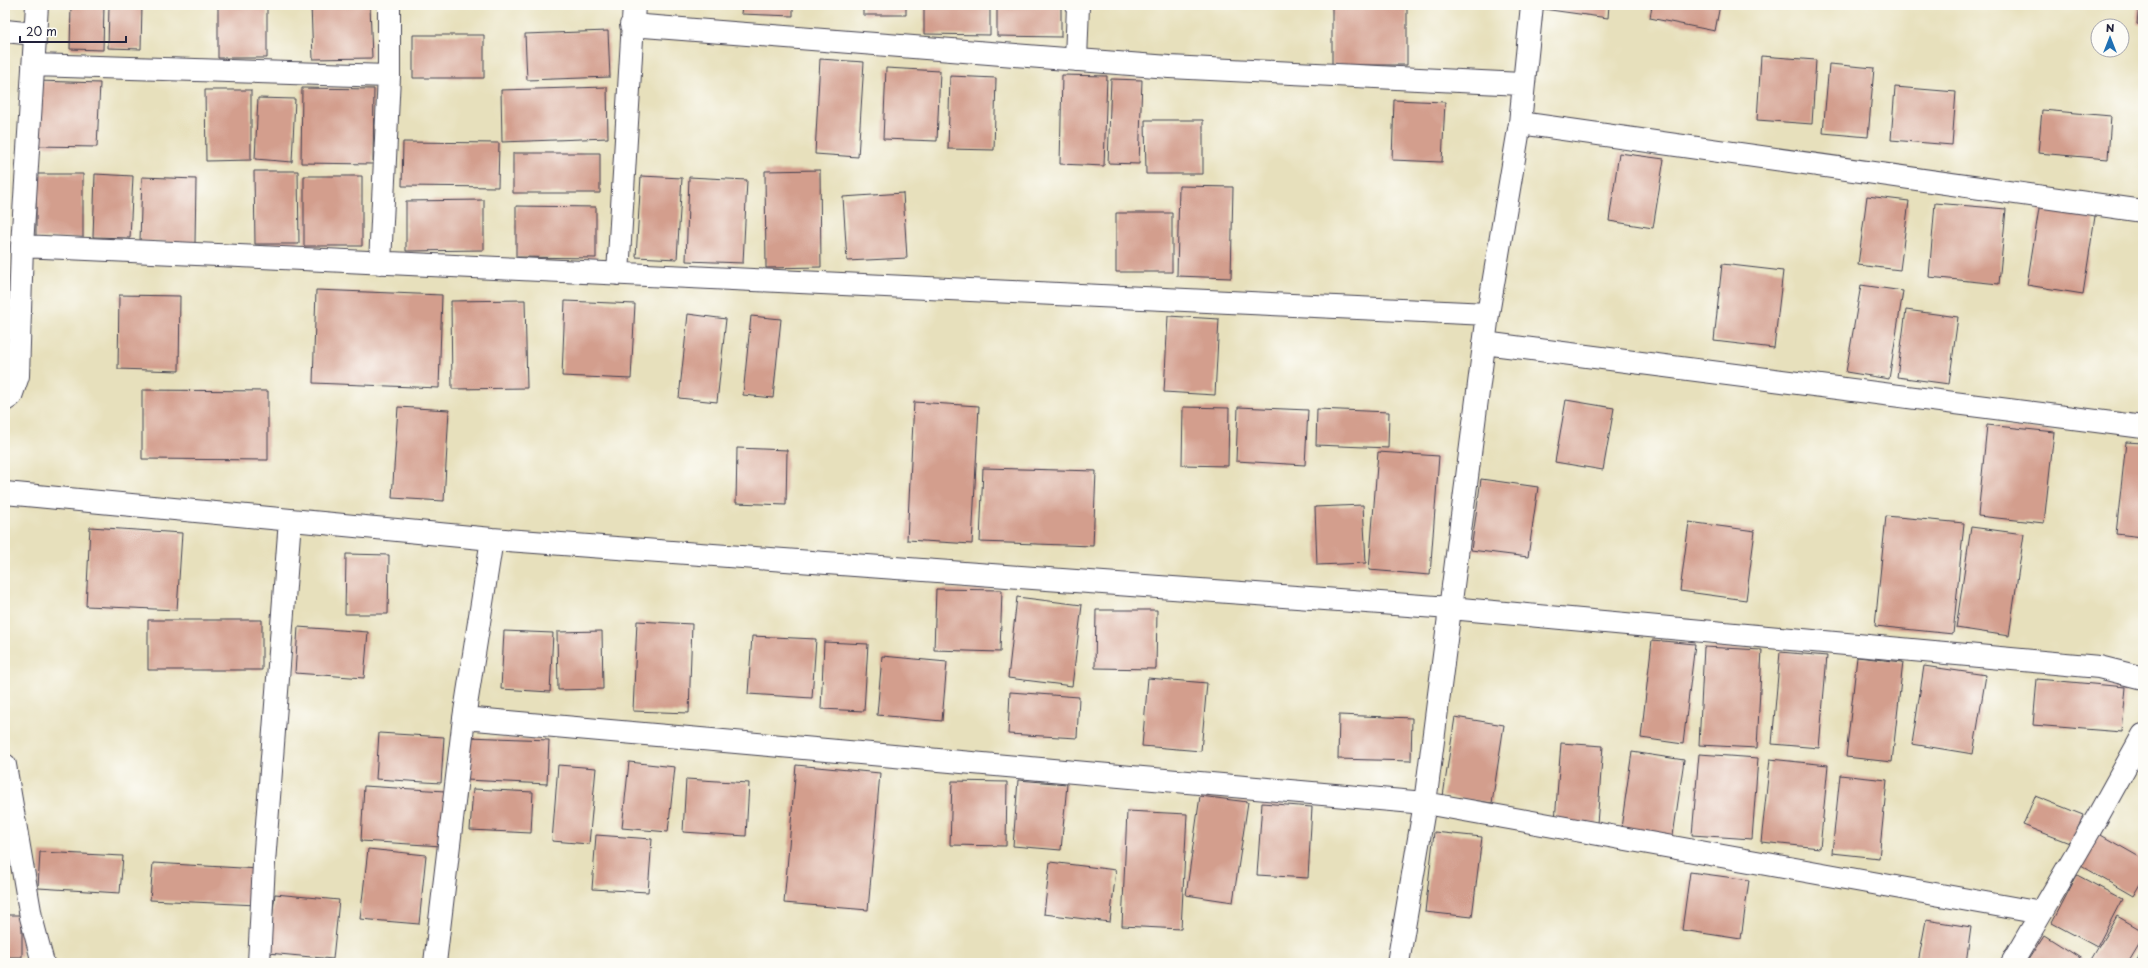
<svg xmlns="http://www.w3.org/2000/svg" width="2148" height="968" font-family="'Playpen Sans',sans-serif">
<rect width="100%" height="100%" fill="#fdfcf7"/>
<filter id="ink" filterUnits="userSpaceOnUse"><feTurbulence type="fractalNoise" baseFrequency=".025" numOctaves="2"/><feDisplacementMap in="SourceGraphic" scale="8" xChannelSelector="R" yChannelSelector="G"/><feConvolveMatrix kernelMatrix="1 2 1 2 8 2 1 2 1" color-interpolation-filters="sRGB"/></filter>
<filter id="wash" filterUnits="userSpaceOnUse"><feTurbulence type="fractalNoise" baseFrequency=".012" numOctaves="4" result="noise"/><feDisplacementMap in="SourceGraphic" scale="16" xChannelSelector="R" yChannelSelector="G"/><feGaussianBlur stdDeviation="0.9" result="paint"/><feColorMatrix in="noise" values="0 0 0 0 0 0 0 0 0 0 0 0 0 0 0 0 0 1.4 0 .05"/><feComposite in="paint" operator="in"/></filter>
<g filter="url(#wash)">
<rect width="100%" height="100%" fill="#e7e0bc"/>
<g id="blocks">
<path fill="#d39e8d" d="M71,5H104L103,50L70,49Z
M109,5H142L141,49L108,48Z
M218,5H267V58H218Z
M311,5H370L372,58L313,59Z
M742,5H793V16L741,14Z
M863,5H906V15H863Z
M924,5H990V35L924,34Z
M997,5H1061V37L997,36Z
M1332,5H1407V65H1332Z
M1537,5H1609L1608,18L1536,8Z
M1652,5H1720L1715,31L1650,18Z
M2139,5H2143V25L2137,24Z
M608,31L610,77L527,80L525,34Z
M413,35H484V78H413Z
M1761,56L1816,60L1812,124L1757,120Z
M820,59L864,62L858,157L815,154Z
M1829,64L1874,68L1868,137L1823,133Z
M886,68L940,71L937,141L883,139Z
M1062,75L1107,76L1104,166L1060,164Z
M950,76L996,78L994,150L948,149Z
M1111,79L1142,80L1139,164L1108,163Z
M38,81L100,83L97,147L36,146Z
M607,87L608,138L502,142L501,90Z
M1895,87L1956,92L1952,145L1891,140Z
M302,88L374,89L373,164L301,163Z
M205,90H251V160L206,161Z
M258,98L295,99L292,162L255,159Z
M1394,100L1445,102L1442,162L1392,160Z
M2042,110L2111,116L2108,159L2038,153Z
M1145,120H1203V174H1146Z
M403,142L499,143L498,187L402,186Z
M513,153H600V193H513Z
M1619,153L1664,159L1653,228L1609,221Z
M820,170L821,267L766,268L765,171Z
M254,171H298L299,244H255Z
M36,174H83V238H36Z
M95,174L133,176L130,238L93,237Z
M304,176H362V246H304Z
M641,176L682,178L677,259L636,257Z
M142,177L196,179L195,243L140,241Z
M689,177L747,180L743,263L686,261Z
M1179,186L1233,187L1231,278L1177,276Z
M5,193H8L6,223H5Z
M903,193L907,258L847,261L843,197Z
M1867,196L1909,201L1900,270L1858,265Z
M484,200V250L406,251V201Z
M2040,202L2096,210L2083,294L2027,285Z
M1935,203L2006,209L1999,284L1929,277Z
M516,206L596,207V258L516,257Z
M1116,213H1172V272H1116Z
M1722,264L1783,271L1774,348L1714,341Z
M1861,285L1903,291L1889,379L1846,372Z
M316,290L442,295L439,388L313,383Z
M119,295L180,296L179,371L118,369Z
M525,300L527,388L452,389L451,301Z
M565,301L635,304L631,379L562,376Z
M1906,310L1958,317L1949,384L1897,377Z
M688,314L726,319L717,402L679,398Z
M751,316L781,319L773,398L743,395Z
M1168,316L1219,319L1215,395L1164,392Z
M142,390L268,391V460L142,459Z
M1566,400L1614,408L1603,470L1555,462Z
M914,402L979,406L972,544L907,540Z
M398,407L449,410L444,501L392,498Z
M1183,407L1229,408L1228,466L1182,465Z
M1238,407L1308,410L1305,465L1236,461Z
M1317,409L1389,412L1388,448L1316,445Z
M1987,425L2054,432L2044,523L1978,516Z
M2126,442L2143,443V537L2116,534Z
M737,448L787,450L786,505L736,503Z
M1378,452L1439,456L1430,575L1369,570Z
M983,468L1096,471L1093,546L980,542Z
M1481,479L1538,487L1528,557L1471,550Z
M1363,505L1366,563L1317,565L1315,507Z
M1886,516L1964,523L1953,634L1875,626Z
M1689,522L1755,531L1746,600L1680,591Z
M90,527L182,533L177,610L86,606Z
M1971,527L2024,534L2009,636L1956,628Z
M346,554L389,555L388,614H345Z
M936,589L1002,590L1000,652L934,650Z
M1017,597L1082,605L1072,686L1008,678Z
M1096,610H1157L1156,669L1095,668Z
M148,620H262V670H148Z
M637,621L692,624L689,713L633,711Z
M298,627L368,632L364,678L295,673Z
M504,631L553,633L550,692L501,689Z
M602,631L603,689L558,690L557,632Z
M752,636L816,639L812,698L748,694Z
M1652,640L1695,644L1683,744L1641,738Z
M824,642L868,644L864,711L821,709Z
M1704,647L1762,650L1757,748L1699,745Z
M1780,652L1827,656L1819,748L1772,744Z
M882,656L947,662L942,721L877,715Z
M1857,657L1903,662L1892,762L1846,757Z
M1924,666L1986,675L1973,754L1912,744Z
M1148,678L1207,683L1201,751L1142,746Z
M2037,679L2126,687L2122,732L2033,725Z
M1010,692L1079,697L1077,738L1008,734Z
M1339,715L1412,718L1411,761L1338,759Z
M1455,717L1504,725L1492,803L1443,796Z
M379,733L444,737L441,783L376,779Z
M468,737L549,740L547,784L466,780Z
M1561,743L1603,746L1597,824L1555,821Z
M1632,752L1684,760L1673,836L1621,828Z
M1699,754L1758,758L1752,839L1692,835Z
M1770,759L1828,765L1820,848L1761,842Z
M629,762L675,767L668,832L622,828Z
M558,765L596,768L589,844L552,841Z
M796,765L880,773L868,910L784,903Z
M1840,775L1887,780L1879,858L1832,853Z
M686,779L749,783L746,836L683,832Z
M1018,780L1067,784L1061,850L1013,846Z
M952,781L1007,782L1006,846L950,845Z
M364,786L445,791L442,846L361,841Z
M473,789L533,792L531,833L470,830Z
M1200,796L1248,802L1233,902L1186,895Z
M2035,796L2083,815L2072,844L2023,825Z
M1262,803L1312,807L1308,878L1257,875Z
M1127,811L1187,814L1181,929L1122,926Z
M1434,832L1482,837L1472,917L1425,912Z
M2099,834L2143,859V879L2133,896L2081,866Z
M596,835L652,839L648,892L592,889Z
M368,849L426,855L419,924L360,919Z
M40,852L123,856L120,893L38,888Z
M1050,862L1116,870L1110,922L1044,914Z
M153,863L259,869L257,905L150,900Z
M1690,872L1749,880L1741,939L1682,930Z
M2077,875L2122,899L2097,947L2052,923Z
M275,894L339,900L333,959L268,953Z
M5,915H22V957H5Z
M2117,916L2143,931V938L2128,963H2089Z
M1926,920L1971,927L1966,963H1918Z
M2044,935L2085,961L2084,963H2026Z
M2143,950V963H2136Z"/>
</g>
</g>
<g filter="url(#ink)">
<use href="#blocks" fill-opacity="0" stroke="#403e4e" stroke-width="1"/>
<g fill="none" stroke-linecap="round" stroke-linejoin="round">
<defs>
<path id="minor" d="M631,25L1169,67L1522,84
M5,31L35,34
M1076,60L1078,5
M33,65L389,76
M1520,123L2143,211
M22,246L1488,314
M380,263L389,76V5
M618,274L634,5
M1484,343L2143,427
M5,400L11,396L18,376L22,246L37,5
M5,493L492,539L1450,608L2099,667L2143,678
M464,718L1425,803L2041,913
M5,765L31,917L43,963
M259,963L264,863L290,520
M435,963L464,718L492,539
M1398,963L1425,803L1488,314L1520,123L1532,5
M2012,963L2098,816L2143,735"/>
</defs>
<use href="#minor" stroke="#403e4e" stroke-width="24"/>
<use href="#minor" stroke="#fff" stroke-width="22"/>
</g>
</g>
<rect width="2148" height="968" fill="none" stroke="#fdfcf7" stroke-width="20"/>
<g transform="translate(2110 38)"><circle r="19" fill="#fdfcf7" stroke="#a5a5ac"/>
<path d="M0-3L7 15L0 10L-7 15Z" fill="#1f6fb2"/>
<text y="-6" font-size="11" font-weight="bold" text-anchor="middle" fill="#22223b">N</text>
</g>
<path d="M20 36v6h106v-6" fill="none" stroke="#22223b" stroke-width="2"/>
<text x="26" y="36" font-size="12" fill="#22223b" stroke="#fdfcf7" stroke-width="3" paint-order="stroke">20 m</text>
</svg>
